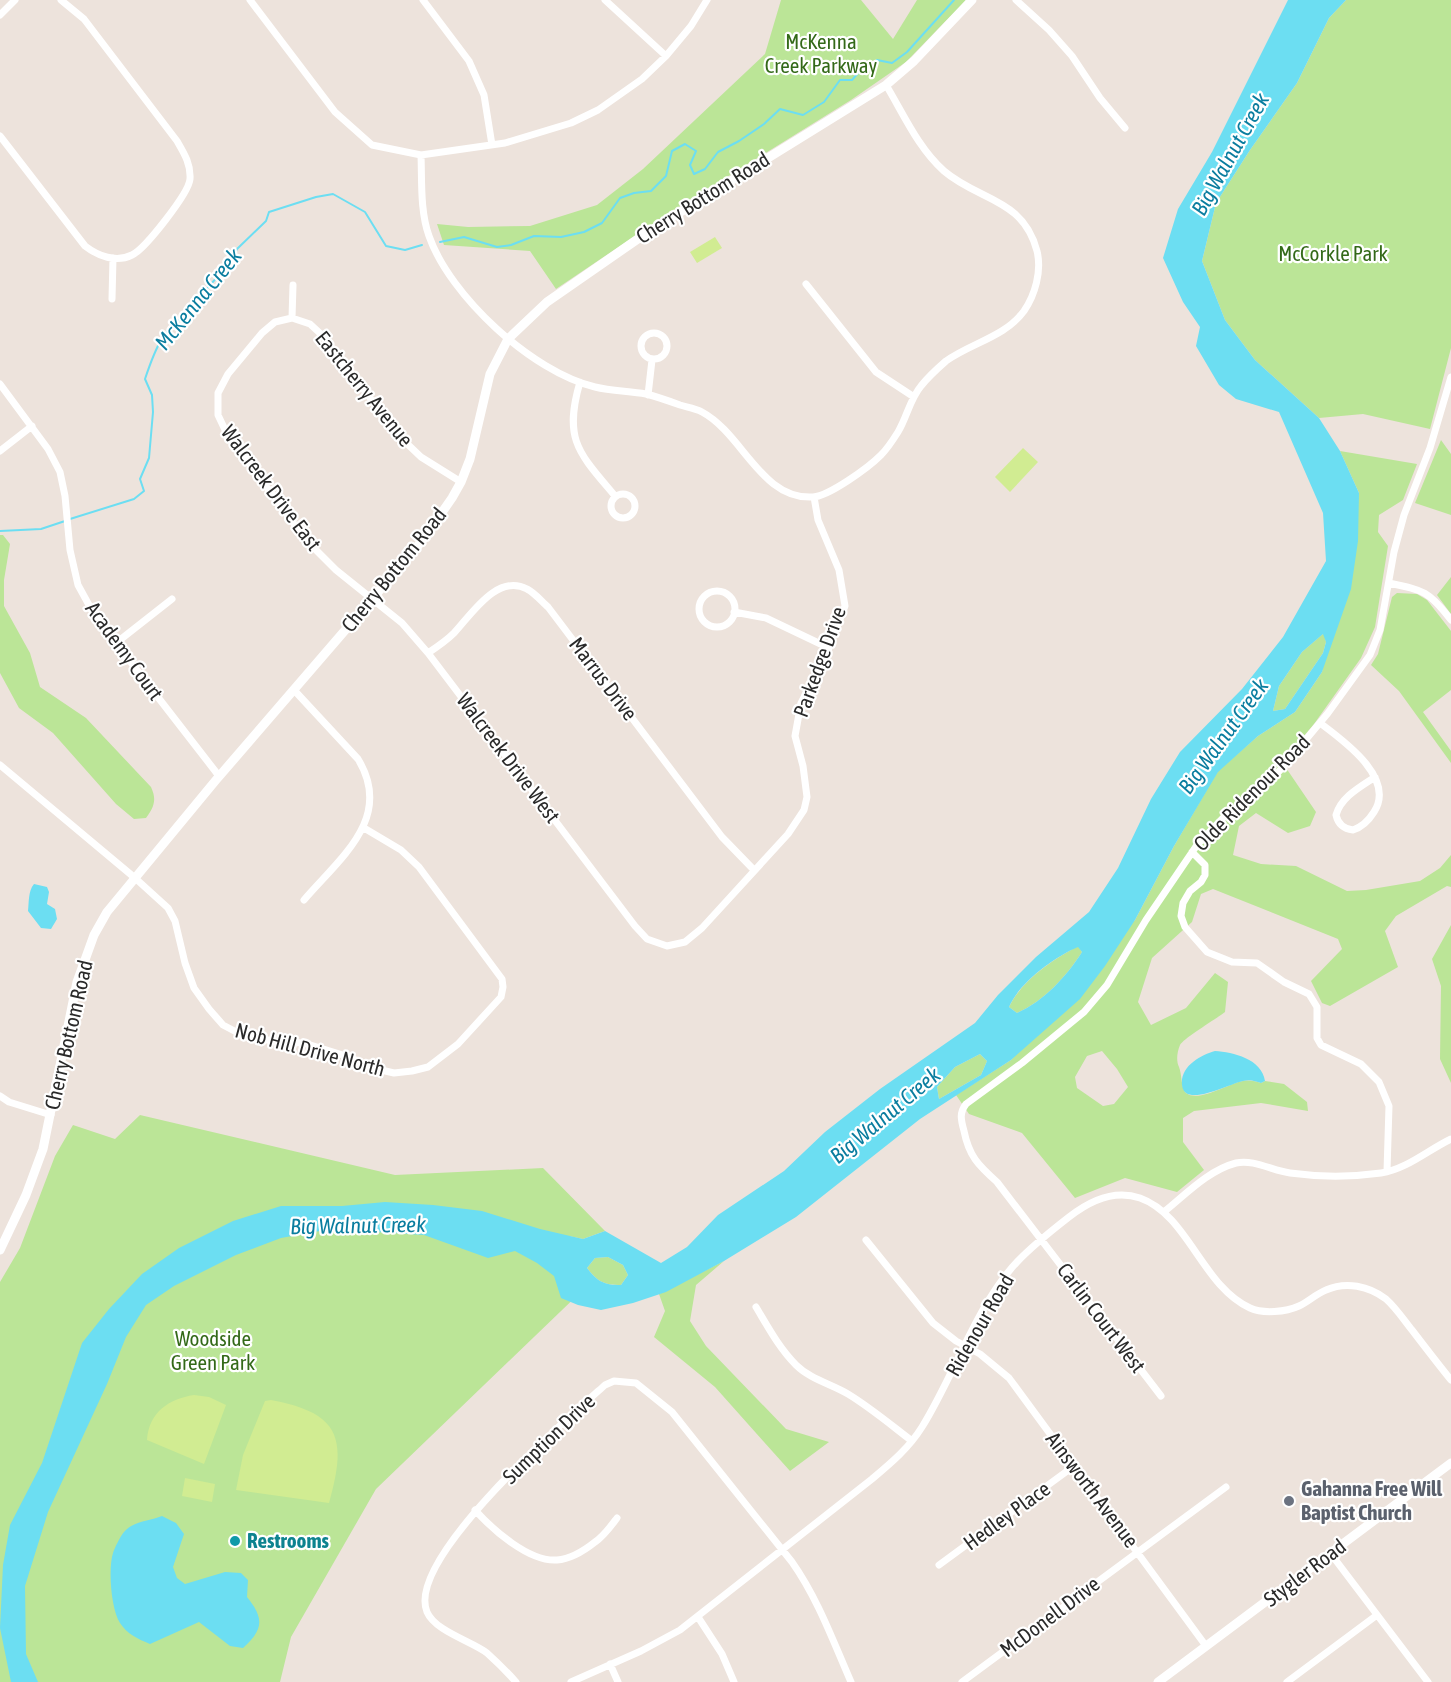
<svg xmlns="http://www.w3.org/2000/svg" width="1451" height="1682" font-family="'Asap Condensed',sans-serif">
<rect width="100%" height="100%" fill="#ede3dc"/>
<path fill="#bbe597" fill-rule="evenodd" d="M781,0H861L893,39L917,0H966L906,62L851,100L669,213L556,289L530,251L444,245L437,224L468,227L530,226L597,205L643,169L765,54Z
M1346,0H1451V348L1430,429L1363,414L1319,418L1255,360L1225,320L1202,261L1216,203L1250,150L1297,83L1329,18Z
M1441,440L1451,454V515L1415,503Z
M1340,451L1417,464L1403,500L1379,515L1378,532L1388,546L1375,627L1361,658L1314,724L1282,762L1316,812L1310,826L1288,833L1256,813L1239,826L1233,855L1261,864L1296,866L1347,891L1366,890L1420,881L1440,868L1451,855V887L1447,886L1396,916L1385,931L1398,967L1330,1006L1322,1003L1311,981L1342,949L1338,939L1213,889L1201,894L1192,922L1152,958L1138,1002L1151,1025L1186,1008L1215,973L1228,982L1225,1012C1216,1019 1184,1038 1180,1045C1177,1052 1176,1061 1179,1067C1182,1074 1181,1089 1186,1093C1199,1103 1229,1083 1243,1081C1250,1080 1255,1081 1261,1083L1265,1081L1284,1084L1307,1102L1308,1111L1261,1103L1194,1111L1183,1118V1142L1204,1170L1177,1192L1125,1178L1075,1198L1022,1133L969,1114L956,1095L1011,1060L1135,920L1174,846L1218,771L1258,736L1295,712L1322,672L1359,493ZM1102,1051L1117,1069L1128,1087L1114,1104L1103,1106L1077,1088L1075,1077L1087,1056Z
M0,535H3L10,544L4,580V606L30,653L40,687L86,718L151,787C157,800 154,807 146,818L134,819L116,804L53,733L19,708L0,673Z
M1451,577V614L1437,595Z
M1397,593L1417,594L1427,600L1451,631V690L1423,712L1451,751V763L1399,691L1371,665L1378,654L1392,597Z
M1324,633L1326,642L1323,653L1285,709L1273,711L1279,686L1302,652Z
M1451,925V1083L1440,1059L1441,986L1432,959Z
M1078,946L1082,952C1066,977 1044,1001 1017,1013L1009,1007C1022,980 1052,960 1078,946Z
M980,1054L987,1061L981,1075L939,1099L937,1087L955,1067Z
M140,1115L395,1175L543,1168L605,1231L583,1239L569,1236L587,1286L376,1489L291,1637L280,1682H0V1282L20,1248L55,1156L73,1125L115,1139Z
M608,1257L623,1265L628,1275L621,1285C604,1285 598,1282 587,1268L595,1258Z
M724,1261L696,1285L690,1321L706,1346L786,1429L829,1442L790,1471L715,1387L654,1337L665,1311L659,1294Z"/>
<path fill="#d1ec92" d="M715,237L722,248L697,263L690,252Z
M1023,448L1038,462L1010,492L995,477Z
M194,1395L209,1397L226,1405L204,1464L147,1440C149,1412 169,1399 194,1395Z
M271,1400C341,1413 347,1439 329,1503L236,1490L243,1455L265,1401Z
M185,1478L215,1484L212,1502L182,1496Z"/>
<path fill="#6cdef2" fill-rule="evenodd" d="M1288,0H1346L1329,18L1297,83L1250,150L1216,203L1202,261L1225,320L1255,360L1319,418L1340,451L1359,493L1358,541L1351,589L1322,672L1295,712L1258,736L1218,772L1174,846L1135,920L1105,966L1080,999L1011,1060L920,1119L796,1217L724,1261L666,1292L633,1303L601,1310L578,1305L561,1298L554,1276L537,1263L515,1251L488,1258L424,1235L331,1229L281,1238L236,1255L174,1286L146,1305L126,1337L107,1384L48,1512L25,1586L26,1654L38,1682H11L0,1628L3,1565L10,1525L42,1463L82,1343L109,1309L142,1274L179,1248L233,1221L281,1206H342L385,1202L433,1205L482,1211L540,1229L583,1239L605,1231L661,1263L687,1247L718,1215L784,1171L825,1132L880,1089L975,1023L998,995L1036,957L1089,912L1118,868L1151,799L1180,752L1242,689L1283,637L1326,561L1323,513L1279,412L1236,399L1219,385L1196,346L1200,327L1183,302L1163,258L1178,209L1212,152ZM1323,634L1326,642L1323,653L1285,709L1273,711L1279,686L1302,652ZM1078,947L1082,952C1066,977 1044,1001 1017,1013L1009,1007C1019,983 1054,957 1078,947ZM980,1054L987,1061L981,1075L939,1099L937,1087L955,1067ZM608,1257L623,1265L628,1275L621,1285C604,1285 598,1282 587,1268L595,1258Z
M34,884L47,887L49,892L47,904L55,909L57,919L51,929L41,928L28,911C29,903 28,891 34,884Z
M1215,1051C1233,1052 1262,1059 1265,1081L1261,1083C1255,1081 1250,1079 1243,1081C1231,1083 1184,1109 1182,1085C1180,1066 1201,1055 1215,1051Z
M162,1516L176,1523L184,1534L173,1567L177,1578L185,1584L225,1572L241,1573L248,1580L247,1597C264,1618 264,1629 243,1648L230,1646L199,1622L150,1644C138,1639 127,1634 120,1623C111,1609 108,1569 113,1553C115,1547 120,1537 124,1532C133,1521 150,1521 162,1516Z"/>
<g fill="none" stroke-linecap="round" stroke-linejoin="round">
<path stroke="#6cdef2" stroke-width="2" d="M440,242L464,237L497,247L511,245L534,236L561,237L584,232L602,223L620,198L634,193L651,191L666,176L672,151L685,144L696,151L690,165L694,174L705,169L718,152L739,141L764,124L780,109L803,115L824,102L840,80H852L859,72L877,60L892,63L907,52L954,0
M70,519L134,499L144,491L140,479L149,458L153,412L152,395L145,379C155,349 164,324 194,311L201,295L229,264L237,249L266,221L269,212L316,197L333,194L365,212L386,246L405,250L422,245
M0,531L41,529L65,521"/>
<path stroke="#fff" stroke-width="7" d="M250,0L335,112L372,145L421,155L505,143L571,123L598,110L642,79L666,56L691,26L707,0
M423,0L469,61L484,95L492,145
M605,0L666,56
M1016,0L1049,30L1072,56L1100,98L1125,128
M0,15L15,0
M0,136L85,246C98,256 116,263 132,255C145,249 189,193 190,179C191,164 184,153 177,141L84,19L61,0
M421,155C422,181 420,211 429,236C450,296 532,372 595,387C611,391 629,391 646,394C658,397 669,401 680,405C686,407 695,408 702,412C743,434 761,500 813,497C829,496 868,468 881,455C887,449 893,440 898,432C907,417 910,399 921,386C928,377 938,368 946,361C971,343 1005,337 1024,311C1035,295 1042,271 1037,251C1023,198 979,201 944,171C918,148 903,113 886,85
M806,284L876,372L914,397
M112,299L113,258
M292,318L275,322L262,333L228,374L218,393V415L227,434L306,540L336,570L402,623L428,653L635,926L647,939L667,946L685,942L702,928L788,834L804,810L807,797L803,766L795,736L801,703L829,648L845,606L839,570L818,520L814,497
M292,318L310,324L323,336L399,436L421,457L461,482
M292,318L293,285
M641 346a13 13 0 1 1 26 0a13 13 0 1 1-26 0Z
M580,382C563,440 579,453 615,496
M0,384L48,449L60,472L65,496L70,550L78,585L95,616L219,776
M648,395L652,360
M0,451L32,426
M611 506a12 12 0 1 1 24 0a12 12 0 1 1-24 0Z
M1389,583C1423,590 1429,591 1451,620
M699 609a18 18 0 1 1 36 0a18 18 0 1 1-36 0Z
M734,612L766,618L829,648
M116,643L172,599
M428,653C437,647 446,641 454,633C471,615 497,573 527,589C535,593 542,602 548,607L722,837L754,870
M294,690L358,759C394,818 340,858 304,900
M1320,723C1344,741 1396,778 1374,812C1369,820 1362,827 1353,830C1344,829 1338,824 1336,815C1341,797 1360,787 1375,777
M0,765L135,878L168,908L175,921L185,963L194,988L209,1009L223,1025L242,1035L278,1042L304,1043L346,1056L377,1069L394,1073L412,1071L428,1067L458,1044L501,997L503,987L502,979L419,867L401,850L364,828
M1192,852L1205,865V875L1201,882L1190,891L1183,903L1181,916L1185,927L1207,952L1232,962L1257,963L1284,982L1309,994L1317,1007V1038L1321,1045L1361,1064L1379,1082L1389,1106L1387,1171
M0,1096L9,1102L51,1115
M1165,1211C1186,1194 1209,1170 1236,1163C1254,1159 1273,1171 1290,1173C1319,1177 1352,1177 1381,1173C1407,1169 1428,1150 1451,1139
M866,1240L933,1323L956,1341L980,1354L1009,1378L1206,1646
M756,1307C768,1327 779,1348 796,1365C810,1379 831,1384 848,1394C871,1408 891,1425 912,1441
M1161,1396L997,1182C978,1165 969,1156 964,1131C961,1120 959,1113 966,1104L1022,1063L1084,1012L1107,985L1146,920L1197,845L1224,817L1268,783L1283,767L1328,713L1370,655L1380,630L1394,552L1404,515L1430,448L1451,377
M475,1510C493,1530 529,1562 557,1560C570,1559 585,1550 595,1542C604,1536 611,1526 617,1518
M1331,1554L1428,1682
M939,1565L1074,1466
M698,1617L722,1654L734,1682
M610,1664L618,1682
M516,1682C507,1672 497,1662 487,1653C471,1641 435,1631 427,1612C405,1559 567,1419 605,1385L614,1381L636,1383L672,1412L792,1562C818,1599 833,1641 851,1682
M571,1682L641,1651L680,1630L872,1479C891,1463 909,1448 922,1427C954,1376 977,1304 1017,1262C1033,1245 1051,1231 1069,1217C1088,1202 1114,1189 1140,1198C1188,1215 1202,1286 1250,1308C1263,1314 1286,1312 1299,1306C1308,1302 1316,1294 1326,1290C1346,1281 1369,1286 1386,1299C1396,1308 1404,1320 1412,1330C1425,1347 1438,1364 1451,1380
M962,1682L1226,1487
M1287,1682L1377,1615"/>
<path stroke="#fff" stroke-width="9" d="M0,1250L26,1195L43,1149L77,982L94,935L107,912L216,780L422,541L452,498L461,482L470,459L490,374L508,339L547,302L645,234L886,85L914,61L972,0
M1158,1682L1451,1463"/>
</g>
<circle fill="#6b7280" stroke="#fff" stroke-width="2" cx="1289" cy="1501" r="6"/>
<circle fill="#0f9aa8" stroke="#fff" stroke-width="2" cx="235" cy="1541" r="6"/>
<g text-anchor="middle" stroke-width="4.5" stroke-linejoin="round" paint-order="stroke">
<g font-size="21" fill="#336918" stroke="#fff">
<text x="821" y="49">McKenna<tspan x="821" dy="24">Creek Parkway</tspan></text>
<text x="1333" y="261">McCorkle Park</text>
<text x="213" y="1346">Woodside<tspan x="213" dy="24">Green Park</tspan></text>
</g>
<g font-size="21" fill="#2a2a2a" stroke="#fff">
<text transform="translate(703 198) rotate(-32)" y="7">Cherry Bottom Road</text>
<text transform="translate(364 389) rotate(51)" y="7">Eastcherry Avenue</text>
<text transform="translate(271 488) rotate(53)" y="7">Walcreek Drive East</text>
<text transform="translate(394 570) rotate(-51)" y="7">Cherry Bottom Road</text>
<text transform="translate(124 651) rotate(54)" y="7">Academy Court</text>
<text transform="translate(820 662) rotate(-70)" y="7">Parkedge Drive</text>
<text transform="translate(603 679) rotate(53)" y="7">Marrus Drive</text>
<text transform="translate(508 758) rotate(53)" y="7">Walcreek Drive West</text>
<text transform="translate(1252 793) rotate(-45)" y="7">Olde Ridenour Road</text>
<text transform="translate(69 1035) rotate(-77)" y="7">Cherry Bottom Road</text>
<text transform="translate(310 1050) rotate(15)" y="7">Nob Hill Drive North</text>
<text transform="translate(1101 1318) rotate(53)" y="7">Carlin Court West</text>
<text transform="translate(980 1325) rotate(-60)" y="7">Ridenour Road</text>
<text transform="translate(549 1439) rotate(-44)" y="7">Sumption Drive</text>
<text transform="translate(1092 1490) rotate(53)" y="7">Ainsworth Avenue</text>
<text transform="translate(1007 1516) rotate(-36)" y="7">Hedley Place</text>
<text transform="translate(1305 1573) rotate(-37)" y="7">Stygler Road</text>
<text transform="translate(1050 1617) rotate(-37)" y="7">McDonell Drive</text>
</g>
<g font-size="21" font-weight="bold" fill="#5b616d" stroke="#fff" text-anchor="start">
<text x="1301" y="1496">Gahanna Free Will<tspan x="1301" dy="24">Baptist Church</tspan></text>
</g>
<g font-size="21" font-weight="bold" fill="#0d838f" stroke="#fff" text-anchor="start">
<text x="247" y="1548">Restrooms</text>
</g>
<g font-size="22" font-style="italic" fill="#0a7d9f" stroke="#fff">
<text transform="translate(1230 154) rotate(-61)" y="8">Big Walnut Creek</text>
<text transform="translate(198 299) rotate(-51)" y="8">McKenna Creek</text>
<text transform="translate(1223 736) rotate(-54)" y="8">Big Walnut Creek</text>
<text transform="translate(885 1115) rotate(-40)" y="8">Big Walnut Creek</text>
<text transform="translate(358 1225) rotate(-1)" y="8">Big Walnut Creek</text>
</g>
</g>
</svg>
